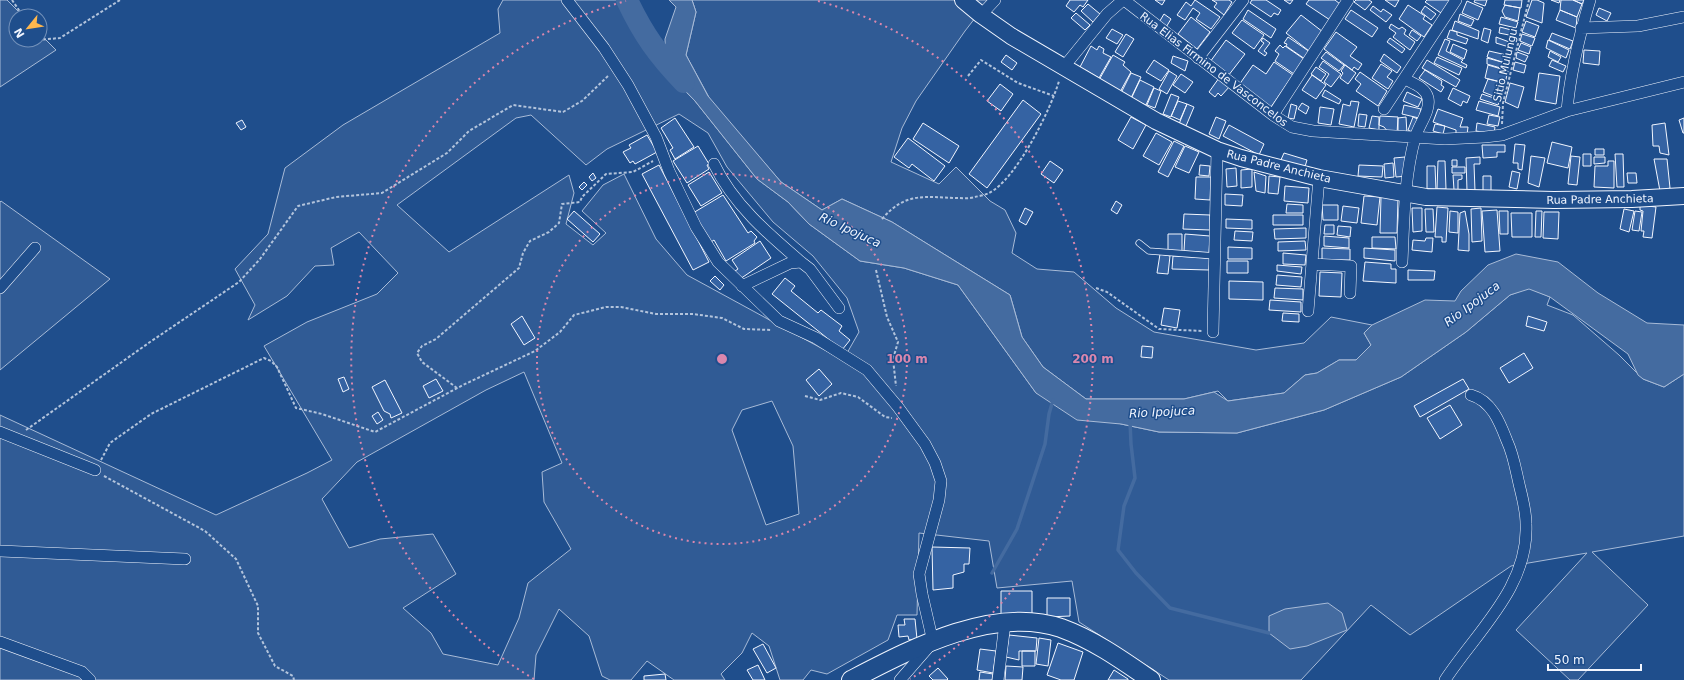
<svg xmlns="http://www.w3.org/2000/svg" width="1684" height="680" font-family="'DejaVu Sans',sans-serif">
<rect width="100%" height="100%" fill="#1f4e8c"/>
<path fill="#305b95" stroke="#a8bbd7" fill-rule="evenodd" d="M0,0H7L23,16H16V40H40V34L56,50L0,87Z
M503,0H621L655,61L695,101L757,179L788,202L809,224L860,261L904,268L958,285L1036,393L1121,424L1159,432L1237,433L1324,410L1401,377L1466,332L1510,295L1529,288L1550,297L1547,305L1573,315L1619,355L1643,379L1664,387L1684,374V536L1592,552L1648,605L1578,680H1570L1516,630L1587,553L1511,566L1410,635L1371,605L1301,680H1169L1079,622L1072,581L997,588L989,541L919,533L917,615H897L888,640L827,674L811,670L803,680H780L769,646L752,633L742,653L721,674L725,680H674L647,661L631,680H610L602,676L589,636L559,609L536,655L534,680H0V415L216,515L307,473L332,460L264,346L307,322L377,294L398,273L359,232L331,248L334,265L315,266L287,296L248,320L255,305L235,269L268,234L285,168L343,125L500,33L498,9ZM679,114L708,133L727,167L773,222L813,256L847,298L859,332L843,360L687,275L656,239L624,174L603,185L582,211L606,233L593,245L566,224L574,193L569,175L449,252L397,205L516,118L531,115L586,165L607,149ZM524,372L562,463L542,472L544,502L571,549L528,583L519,618L498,665L443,654L431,633L403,608L456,574L433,534L380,539L349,548L322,499L357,462L486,390ZM772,401L793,446L799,514L766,525L732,430L742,410Z
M692,0H989L965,31L916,101L902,128L891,162L939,184L956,167L990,201L1005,210L1016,233L1012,253L1037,269L1074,272L1116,308L1154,332L1256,350L1304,343L1331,317L1372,325L1364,333L1371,345L1356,360H1339L1317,373L1305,375L1284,393L1228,401L1218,391L1184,399H1086L1043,367L1022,337L1010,295L892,222L842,199L822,210L781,182L711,101L686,55L696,12Z
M1,201L110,279L0,370V202Z"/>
<path fill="#446ba0" stroke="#a8bbd7" d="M669,0H692L696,12L686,55L708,96L781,182L822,210L842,199L892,222L1010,295L1022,337L1043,367L1086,399H1184L1214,392L1228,401L1284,393L1305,375L1317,373L1339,360H1356L1371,345L1364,333L1372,325L1425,300L1455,301L1461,291L1488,265L1516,254L1558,262L1598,293L1647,323L1684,325V374L1664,387L1643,379L1638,375L1628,354L1550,297L1529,289L1510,295L1466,332L1401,377L1324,410L1237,433L1159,432L1121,424L1077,420L1036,393L958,285L904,268L860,261L809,224L788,202L757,179L695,101L666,71L665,39L676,7Z
M1328,603L1342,613L1347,630L1307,646L1290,649L1269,633V616L1285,609Z"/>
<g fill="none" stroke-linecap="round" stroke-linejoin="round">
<path stroke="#446ba0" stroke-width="3.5" d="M1130,422L1131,444L1135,478L1124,506L1118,550L1136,573L1170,608L1269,633
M992,573L1017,529L1045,444L1049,414L1053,400"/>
<path stroke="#446ba0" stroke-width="22" d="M627,0C643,34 658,55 684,82"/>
</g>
<path fill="#3563a3" stroke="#f2f6ff" d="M1070,0H1088L1083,7L1080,5L1074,12L1066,6Z
M1155,0H1165L1162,5Z
M1195,0L1220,17L1211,29L1196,19L1200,13L1193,8L1185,20L1177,15L1186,2L1191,6Z
M1212,0H1229L1232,2L1224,15L1214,7L1217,3Z
M1252,0H1266L1281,10L1278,15L1274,13L1271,17L1250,3Z
M1284,0H1293L1290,4Z
M1309,0H1335L1340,4L1330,20L1306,4Z
M1356,0H1369L1372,2L1365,10L1354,2Z
M1385,0H1399L1395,7Z
M1427,0H1450L1441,13L1425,2Z
M1475,0H1487L1485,6L1474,2Z
M1505,0H1522L1521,8L1504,5Z
M1532,0H1537L1544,3L1542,23L1526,17Z
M1551,0H1560L1559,3Z
M1561,0H1573L1582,4L1577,17L1560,10Z
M1573,0H1584L1582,4Z
M1467,1L1483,8L1478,20L1462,13Z
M1088,4L1100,14L1093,22L1081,11Z
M1408,5L1425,16L1423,19L1432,25L1424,37L1399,19Z
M1505,5L1520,8L1518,21L1505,17L1502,11Z
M1373,6L1381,12L1383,9L1392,15L1386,22L1370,10Z
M1425,6L1436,14L1431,20L1421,12Z
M1599,8L1611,13L1607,21L1596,15Z
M1248,10L1276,29L1271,38L1243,19Z
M1351,10L1378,28L1372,37L1345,19Z
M1560,10L1577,17L1576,28L1556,20Z
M1076,13L1090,25L1085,30L1071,18Z
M1164,14L1171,19L1165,29L1158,24Z
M1460,14L1474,20L1471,26L1458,21Z
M1301,15L1323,32L1309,51L1286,33Z
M1191,17L1210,32L1197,49L1178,34Z
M1501,17L1518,22L1516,28L1499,24Z
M1242,20L1264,35L1254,49L1232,33Z
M1455,21L1479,31L1478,39L1452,30Z
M1526,21L1539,26L1535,37L1522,32Z
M1391,24L1399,29L1402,27L1406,30L1404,34L1415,42L1410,50L1393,37L1396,33L1389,28Z
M1500,27L1515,31L1514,36L1499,33Z
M1484,28L1491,30L1488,43L1481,40Z
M1112,29L1123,35L1117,44L1106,38Z
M1412,30L1421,36L1417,41L1409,35Z
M1450,30L1457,32V35L1468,39L1466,44L1447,38Z
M1336,32L1357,47L1350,56L1362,64L1358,70L1354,67L1352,70L1324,49Z
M1552,33L1573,41L1570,49L1549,40Z
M1126,34L1134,39L1123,57L1115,52Z
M1522,34L1535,38L1532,46L1520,41Z
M1288,37L1310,52L1305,59L1286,46L1287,44L1284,43Z
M1496,37L1512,43L1509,47L1496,43Z
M1263,38L1270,43L1264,51L1267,53L1265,56L1258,51L1264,43L1261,41Z
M1390,38L1405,49L1402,53L1387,42Z
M1445,39L1450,41L1446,51L1463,60L1461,62L1467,65L1466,68L1438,55Z
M1226,40L1245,54L1228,76L1210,62Z
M1548,40L1569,50L1566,58L1546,48Z
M1521,43L1531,47L1529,54L1518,50Z
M1453,44L1467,50L1464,59L1450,52Z
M1280,45L1283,48L1285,46L1304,59L1294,74L1275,61L1279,54L1275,51Z
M1091,46L1097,50L1099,46L1104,49L1103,53L1111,57L1099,78L1080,67Z
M1584,50L1600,51L1599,65L1583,63Z
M1489,51L1511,56L1508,64L1487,57Z
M1550,51L1561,57L1558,62L1548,57Z
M1326,52L1344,65L1339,71L1321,58Z
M1517,52L1528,56L1525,62L1516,58Z
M1384,54L1401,67L1397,73L1380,61Z
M1006,55L1017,63L1012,70L1001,62Z
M1113,55L1125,62L1123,65L1131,72L1120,92L1099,80Z
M1173,56L1188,61L1185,71L1171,63Z
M1437,57L1462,68L1459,75L1434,63Z
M1487,58L1509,64L1507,70L1487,64Z
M1154,60L1169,70L1161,81L1146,72Z
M1427,60L1460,80L1456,87L1422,68Z
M1552,60L1566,66L1563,72L1549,66Z
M1323,61L1341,74L1331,87L1324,82L1329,74L1319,67Z
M1274,62L1293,75L1271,107L1239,85L1253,65L1266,74Z
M1515,62L1526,65L1524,73L1513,70Z
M1381,64L1392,71L1387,77L1393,81L1388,89L1372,78Z
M1345,65L1356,73L1348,84L1340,78L1343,73L1341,71Z
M1488,65L1508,71L1505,83L1485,78Z
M1316,67L1326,74L1321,81L1311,74Z
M1425,70L1442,81L1441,85L1444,87L1441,92L1419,78Z
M1169,71L1177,76L1167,94L1159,89Z
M1360,72L1387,91L1378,106L1356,91L1361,84L1355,79Z
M1131,73L1141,77L1131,98L1121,93Z
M1539,73L1560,76L1556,104L1535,100Z
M1181,74L1193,82L1185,93L1173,85Z
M1312,75L1326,85L1316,99L1302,90Z
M1219,78L1230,86L1221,96L1218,93L1215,97L1209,92Z
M1488,79L1505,83L1501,99L1483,92Z
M1140,80L1154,87L1146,105L1131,99Z
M1510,83L1524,87L1518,108L1505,102Z
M1000,84L1013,94L1001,111L987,101Z
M1154,88L1161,91L1155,108L1147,105Z
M1453,88L1470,96L1467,103L1463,101L1461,106L1448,99Z
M1325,90L1341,100L1339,104L1322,96Z
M1407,92L1422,99L1418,107L1403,101Z
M1171,94L1179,97L1171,117L1163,114Z
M1482,94L1500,100L1498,105L1480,99Z
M1023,100L1041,114L987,188L969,174Z
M1178,101L1187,104L1180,120L1171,116Z
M1351,101L1359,102L1354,127L1339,124L1343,104L1350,106Z
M1479,101L1500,107L1498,116L1476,110Z
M1302,103L1309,107L1306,114L1298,109Z
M1187,104L1194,107L1186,126L1179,124Z
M1291,104L1297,106L1294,119L1288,118Z
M1404,105L1421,109L1419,118L1402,114Z
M1320,107L1334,109L1331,125L1318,123Z
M1438,109L1463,118L1460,127H1468L1467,135L1456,134V130L1433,122Z
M1359,114L1367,115L1365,127L1358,126Z
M1489,115L1500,117L1498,126L1487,124Z
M1372,116L1379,117V130L1369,128Z
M1380,116L1398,117L1397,134L1388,132L1384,127L1379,125Z
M1131,117L1146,125L1133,149L1118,140Z
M1216,117L1226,121L1219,139L1209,134Z
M1406,117L1407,134L1398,133V118Z
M1413,117L1420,120L1414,133L1408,130Z
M675,118L694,147L675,159L670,150L673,148L661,128Z
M1684,118V133H1683L1679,120Z
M242,120L246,127L241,130L236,123Z
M923,123L959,146L949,163L913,139Z
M1477,123L1495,127L1494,134L1476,131Z
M1665,123L1669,155L1660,153L1659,146H1653L1652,125Z
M1435,124L1445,126L1443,134L1433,131Z
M1229,125L1264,144L1259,155L1223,136Z
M1156,133L1172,142L1159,165L1143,156Z
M647,135L657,152L635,164L633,161L630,163L623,152L631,148L629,145Z
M908,138L945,166L934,181L912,164L909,168L894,157Z
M1174,141L1184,146L1168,177L1158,172Z
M1552,142L1572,147L1568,168L1547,163Z
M1515,144L1525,145L1522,170L1518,169V163H1513Z
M1482,145H1505V152H1497V157L1483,158Z
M698,146L709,164L707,165L709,169L687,183L673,161Z
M1185,146L1199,152L1189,173L1175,167Z
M1595,149H1604V155H1595Z
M1284,153L1307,160L1304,170L1280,162Z
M1583,154H1591V166H1583Z
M1615,154H1623L1624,187H1617Z
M1531,156L1545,158L1539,187L1528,183Z
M1571,156L1580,157L1577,185L1568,184Z
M1405,157L1407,176L1396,177L1394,158Z
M1480,157V164H1474L1475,191H1467L1466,158Z
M1594,157H1605V163L1594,164Z
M1654,159H1667L1670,188L1660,191Z
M1452,160H1457V166H1452Z
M1050,161L1063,170L1054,183L1041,174Z
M1438,161H1445L1446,189H1437Z
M1608,161H1614V188L1594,187L1595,166H1608Z
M1393,163L1394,177L1385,178L1384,164Z
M659,165L709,262L693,270L642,174Z
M1200,165L1210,166L1209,176L1199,175Z
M1359,165L1383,166L1382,177L1358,176Z
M1427,166H1435L1436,191H1427Z
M1452,167H1465V173H1452Z
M1236,168L1237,186L1227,187L1226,169Z
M1252,169V187L1241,188V170Z
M1512,171L1520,173L1517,189L1509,187Z
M709,172L722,193L701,206L688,185Z
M1254,172L1266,176L1265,193L1256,191Z
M593,173L596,178L592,181L589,177Z
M1627,173H1636L1637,183H1628Z
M1453,175H1462V179L1458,180V190H1454Z
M1269,176L1280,177L1278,194L1268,193Z
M1483,176H1491V192H1483Z
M1196,177H1211L1210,200L1195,199Z
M584,182L587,185L582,190L579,187Z
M1285,186L1309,188L1308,203L1284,201Z
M1225,194L1243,195L1242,206L1225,205Z
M723,195L748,233L751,231L757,237L754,241L755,243L726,261L714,240L711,242L693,213Z
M1364,196L1380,197L1377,225L1361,223Z
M1381,197L1398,198L1397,233H1380Z
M1116,201L1122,205L1117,214L1111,210Z
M1287,204L1303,205V213H1286Z
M1322,205H1338V220H1323Z
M1640,205L1656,207L1652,238L1643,237L1644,231H1641L1643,211L1640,210Z
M1343,206L1359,208L1357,223L1341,221Z
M1437,207L1448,208L1446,242H1442V237H1435Z
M1025,208L1033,212L1026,225L1019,221Z
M1412,208H1422V231L1413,232Z
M1481,208L1482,241L1472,242L1471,209Z
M1425,209H1433L1434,232H1426Z
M1624,209L1634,211L1629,232L1620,229Z
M1497,210L1500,251L1485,252L1482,211Z
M574,211L600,234L593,242L567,219Z
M1450,211L1458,212V233L1449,232Z
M1465,211L1469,234V251L1458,250L1460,213Z
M1499,211H1508V234H1500Z
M1536,211H1542L1541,237H1535Z
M1635,211L1642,212L1639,231L1632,230Z
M1544,212H1559L1558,239L1543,238Z
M1511,213H1532V237H1512Z
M1184,214L1210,215V230L1183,229Z
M1273,215H1303V225H1273Z
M1226,219L1252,220V229L1226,228Z
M1325,225H1334V234H1324Z
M1338,226L1351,227L1350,237L1337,235Z
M1306,228V238L1275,239L1274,229Z
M1235,231L1253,232L1252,241L1234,240Z
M1168,234H1182V251H1168Z
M1185,234L1210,236L1209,253L1184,251Z
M1324,236L1349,238V248L1324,246Z
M1372,237H1395L1396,249L1372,248Z
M1426,238H1433L1432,252L1412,250L1413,240L1425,241Z
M760,241L771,258L740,279L735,271L738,269L732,260Z
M1305,241L1306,250L1278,251V242Z
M1228,247L1252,248V259H1228Z
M1322,248L1350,249V260H1322Z
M1364,248L1395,250V261L1364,258Z
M1283,253L1306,255L1305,265L1283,264Z
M1160,254L1170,256L1168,274L1157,273Z
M1173,256L1210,258L1209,270L1172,269Z
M1227,261H1248V273H1227Z
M1365,262L1391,264V269H1396V283L1363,281Z
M1277,265L1302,267L1301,274L1277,271Z
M1408,270L1435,271L1434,280H1408Z
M1320,272L1342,273L1341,297L1319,296Z
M1277,275L1302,277L1301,287L1276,285Z
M715,276L724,285L720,290L710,281Z
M785,278L795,286L791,291L818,313L821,310L842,326L839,331L850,340L842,350L772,294Z
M1229,281L1263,282V300L1229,299Z
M1275,288L1303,289V300L1274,298Z
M1270,300L1301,302V312L1269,310Z
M1164,308L1180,310L1177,328L1161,325Z
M1283,313L1299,314V322L1282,321Z
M522,316L535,338L524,345L511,324Z
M1528,316L1547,322L1544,331L1526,326Z
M1142,346L1153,347L1152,358L1141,357Z
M1524,353L1533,368L1509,383L1500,368Z
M819,369L832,384L819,396L806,380Z
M344,377L349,389L343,392L338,379Z
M436,379L443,391L429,398L423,386Z
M1463,379L1469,389L1420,417L1414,406Z
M385,380L402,413L391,418L390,414L384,411L372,387Z
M1450,405L1462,425L1440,439L1427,418Z
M378,412L383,420L377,424L372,416Z
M932,547L970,548L969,564H964V572L953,575V588L933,590Z
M1001,591H1032V617H1001Z
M1047,598H1070V616L1047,617Z
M904,619H915L917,639L909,640L908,636L899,637L898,625H905Z
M1009,635L1037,638L1036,651H1019V660L1006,657Z
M1039,638L1051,640L1048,666L1036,664Z
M1058,643L1083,652L1074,680H1061L1047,675Z
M763,644L776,668L767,673L753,649Z
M980,649L996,651L993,673L977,670Z
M1022,651H1035V666H1022Z
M758,665L765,680H753L747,670Z
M1006,666L1023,667L1022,680H1005Z
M938,668L948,679L947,680H933L929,676Z
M1114,670L1128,679V680H1108Z
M980,672L993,674L992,680H979Z
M665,674L666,680H644V676Z"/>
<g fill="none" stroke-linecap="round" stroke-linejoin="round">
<defs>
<path id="lane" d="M1139,243L1149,251L1215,256"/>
<path id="street" d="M567,0L604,48L628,85L656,137L669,171L696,227L718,262L779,321L816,338L867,370L898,407L925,444L935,463L941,481L939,500L919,574L922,594L933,642L900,680
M1124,0L1273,115L1292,127L1313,131L1445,139L1485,137L1502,135L1567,111L1684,82
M981,15L995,0
M1581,28L1638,26L1684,17
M1198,58L1243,0
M1063,68L1107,14L1123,0
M1384,109L1456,0
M1567,111C1570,73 1579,37 1590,0
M1273,115L1348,0
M714,164C733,204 768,234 801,262
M1402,262C1404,221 1404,178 1415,138C1418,126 1431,111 1428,98C1425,87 1414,84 1405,79
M1312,264L1351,266L1350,293
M742,286L790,263L801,262L810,269L839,308
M0,288L35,248
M1308,311L1319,178
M1213,332L1217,150
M0,432L95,470
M0,551L185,559
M0,642L82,672L90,680
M998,680L1005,623
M1445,680C1477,631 1529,587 1526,524C1526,512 1523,500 1520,488C1516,472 1514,456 1507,441C1500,423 1492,401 1471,395"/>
<path id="secondary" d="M963,0L981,15L1011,36L1156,121L1217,150L1241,158L1319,178L1426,197L1554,200L1632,199L1684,196"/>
<path id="primary" d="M851,680C911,649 993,605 1061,628C1094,640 1122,660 1151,680"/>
</defs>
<use href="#lane" stroke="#f2f6ff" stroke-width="7"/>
<use href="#street" stroke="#f2f6ff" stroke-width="12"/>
<use href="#secondary" stroke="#f2f6ff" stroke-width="18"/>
<use href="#primary" stroke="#f2f6ff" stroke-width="20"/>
<path stroke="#b3c4dc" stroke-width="2" stroke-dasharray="3 2" stroke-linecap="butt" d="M12,0L23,16
M38,40L60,38L120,0
M968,76L981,60L1018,83L1054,96
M1502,124L1503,103L1529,0
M882,219C905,192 924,197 956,198C962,198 969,199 975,197C979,196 985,195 989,193C1016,180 1051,109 1059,81
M876,270L887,317L898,342L893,359L896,386
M1096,288L1107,292L1159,329L1202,331
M457,388L422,362L417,353L422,346L436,339L519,268L523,253L530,241L549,232L559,223L562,204L580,202L582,197L606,174L633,172L653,161
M805,396L820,400L841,393L858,397L885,417L892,418
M26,430L150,342L239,282L260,259L298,206L336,197L382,193L447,153L469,131L513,105L563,112L582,101L608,76
M101,460L110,443L151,414L264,358L271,361L277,367L296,408L322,414L375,432L463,385L535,351L560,332L574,315L606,307H621L656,314H693L722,318L744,329L772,330
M104,476L205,531L236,559L258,606V633L275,666L293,676L294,680"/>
<use href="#lane" stroke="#1f4e8c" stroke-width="5.5"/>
<use href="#street" stroke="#1f4e8c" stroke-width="11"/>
<use href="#secondary" stroke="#1f4e8c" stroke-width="16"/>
<use href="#primary" stroke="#1f4e8c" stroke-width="18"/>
</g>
<g fill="none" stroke="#da87ad" stroke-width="2" stroke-dasharray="2 4">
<circle cx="722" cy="359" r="185"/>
<path d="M534 679A371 371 0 0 1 626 1M818 1A371 371 0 0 1 910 679"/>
</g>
<g text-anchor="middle" stroke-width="3" stroke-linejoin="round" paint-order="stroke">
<g font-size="11" fill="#f2f6ff" stroke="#1f4e8c">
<text transform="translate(1505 65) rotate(-77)" y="4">Sitio Mulungu</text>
<text transform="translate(1214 69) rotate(37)" y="4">Rua Elias Firmino de Vasconcelos</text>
<text transform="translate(1279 166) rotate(14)" y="4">Rua Padre Anchieta</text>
<text transform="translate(1600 199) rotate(-1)" y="4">Rua Padre Anchieta</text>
</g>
<g font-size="12" font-style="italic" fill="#f2f6ff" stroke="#1f4e8c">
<text transform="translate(850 230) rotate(25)" y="4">Rio Ipojuca</text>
<text transform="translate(1472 304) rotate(-37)" y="4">Rio Ipojuca</text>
<text transform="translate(1162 412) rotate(-3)" y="4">Rio Ipojuca</text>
</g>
</g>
<circle cx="722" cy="359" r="6" fill="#da87ad" stroke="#1f4e8c" stroke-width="2"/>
<g font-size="12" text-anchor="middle" font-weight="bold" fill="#da87ad" stroke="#1f4e8c" stroke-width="3" stroke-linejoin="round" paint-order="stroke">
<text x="907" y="363">100 m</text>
<text x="1093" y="363">200 m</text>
</g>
<g transform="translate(28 28) rotate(240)"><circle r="19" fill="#1f4e8c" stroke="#7391ba"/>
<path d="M0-3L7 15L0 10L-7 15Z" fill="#ffb74d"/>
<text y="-6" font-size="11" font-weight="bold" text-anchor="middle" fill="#f2f6ff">N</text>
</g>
<path d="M1548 664v6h93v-6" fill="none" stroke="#f2f6ff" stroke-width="2"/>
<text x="1554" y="664" font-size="12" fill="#f2f6ff" stroke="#1f4e8c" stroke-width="3" paint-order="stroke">50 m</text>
</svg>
